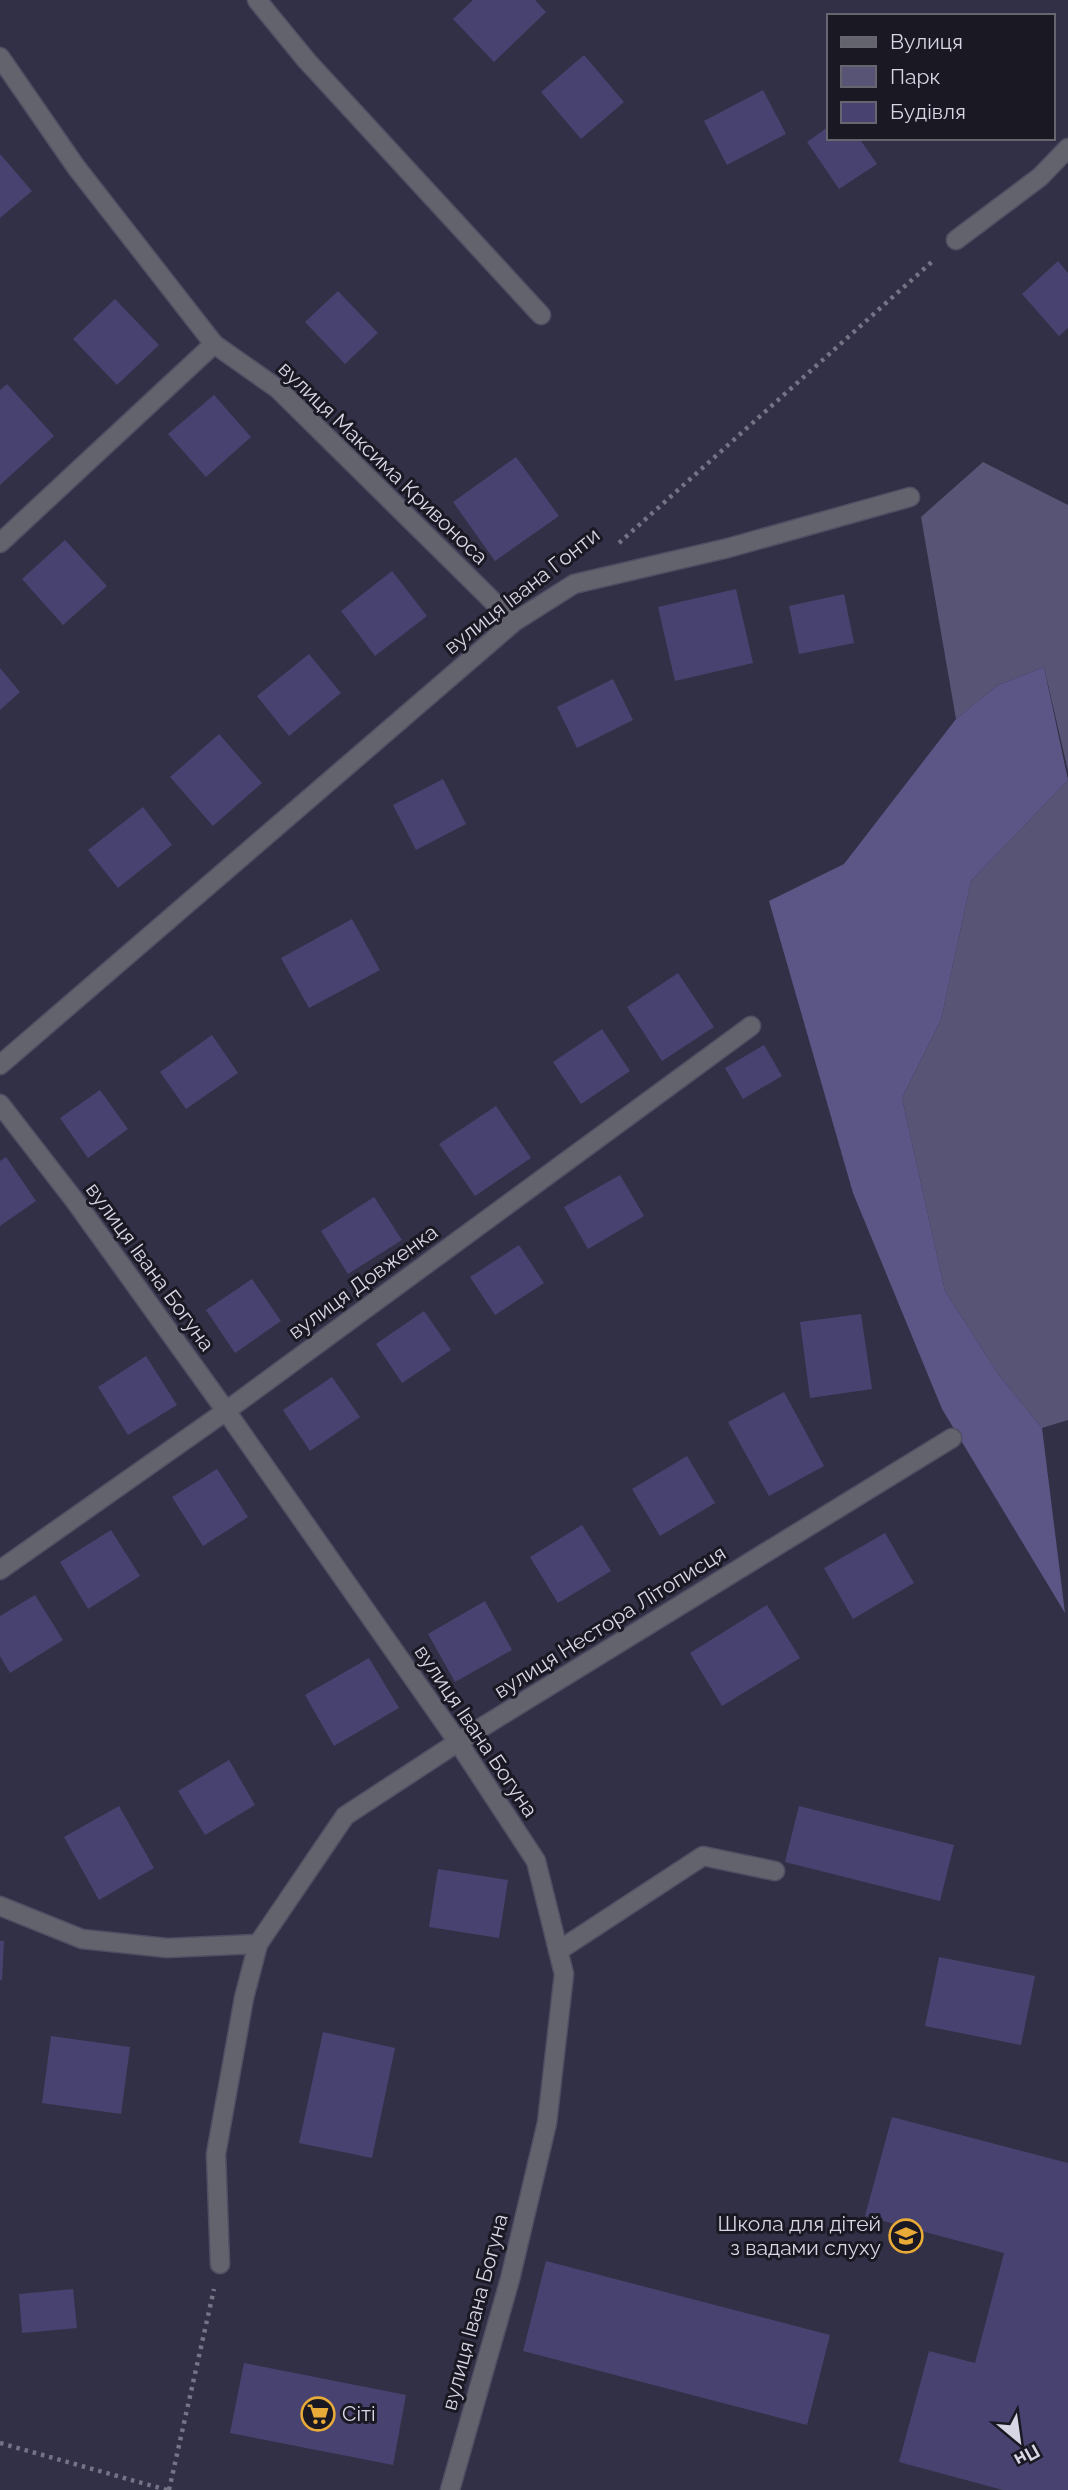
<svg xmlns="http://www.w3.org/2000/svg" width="1068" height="2490" font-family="Raleway,sans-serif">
<rect width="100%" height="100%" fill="#323046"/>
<path fill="#575475" d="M983,462L1068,505V771L1044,667L998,685L956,719L921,517Z
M1068,780V1420L1042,1428L999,1375L945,1291L902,1098L941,1020L971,881Z"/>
<path fill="#5b5686" d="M1044,667L1068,780L971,881L941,1020L902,1098L945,1291L999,1375L1042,1428L1065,1613L942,1409L853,1193L769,901L844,864L956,719L998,685Z"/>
<path fill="#484270" d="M473,0H535L546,12L494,62L453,19Z
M584,55L624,102L581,139L541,92Z
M763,90L786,134L727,165L704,121Z
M828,127V138H859L877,164L839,189L807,142Z
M0,154L32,191L0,218Z
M1058,261L1068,273V328L1059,336L1022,294Z
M338,291L378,333L345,364L305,322Z
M115,299L159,345L117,385L73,339Z
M7,384L54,436L0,485V390Z
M214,395L251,437L206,477L168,434Z
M516,457L559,516L495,561L453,502Z
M65,540L107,586L63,625L22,579Z
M392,571L427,616L375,656L341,611Z
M736,589L753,663L675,681L658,607Z
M844,594L854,643L799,654L789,606Z
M309,654L341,693L289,736L257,696Z
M0,668L20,692L0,710Z
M613,679L633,720L577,748L557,707Z
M219,734L262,783L213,826L170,777Z
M443,779L466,824L416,850L393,805Z
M143,807L172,845L118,888L88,850Z
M352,919L380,970L309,1008L281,958Z
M678,973L714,1027L662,1061L627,1007Z
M602,1029L630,1071L581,1104L553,1062Z
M212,1035L238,1073L186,1109L160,1072Z
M764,1045L782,1076L743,1099L725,1068Z
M100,1090L128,1129L88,1158L60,1118Z
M496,1106L531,1158L475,1196L439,1144Z
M6,1157L36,1201L0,1226V1161Z
M620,1175L644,1216L588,1249L564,1207Z
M374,1197L402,1240L348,1274L321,1231Z
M519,1245L544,1283L495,1315L470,1277Z
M252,1279L281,1321L235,1353L206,1310Z
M424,1311L451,1350L402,1383L376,1344Z
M861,1314L872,1389L810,1398L800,1322Z
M146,1356L177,1405L128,1435L98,1387Z
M332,1377L360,1417L310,1451L283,1410Z
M784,1392L824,1466L769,1496L728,1422Z
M687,1456L715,1503L660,1536L632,1489Z
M217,1469L248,1517L203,1546L172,1497Z
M582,1525L611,1571L558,1603L530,1557Z
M111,1530L140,1576L88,1609L60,1562Z
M885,1533L914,1583L853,1619L824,1568Z
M35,1595L63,1640L10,1673L0,1656V1616Z
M485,1601L512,1650L455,1682L428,1634Z
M767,1605L800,1658L722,1706L690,1653Z
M369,1658L399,1708L334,1746L305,1695Z
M229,1760L255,1805L205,1835L178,1791Z
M119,1806L154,1868L99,1900L64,1837Z
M799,1806L954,1845L940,1901L785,1862Z
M438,1869L508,1880L499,1938L429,1927Z
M0,1941H4L2,1980H0Z
M939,1957L1035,1976L1021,2045L925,2026Z
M323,2032L395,2048L372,2158L299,2143Z
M51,2036L130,2047L121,2114L42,2103Z
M892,2117L1068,2163V2490H1003L899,2462L929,2351L975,2363L1004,2253L865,2216Z
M546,2261L830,2335L807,2425L523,2351Z
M73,2289L77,2328L22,2333L19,2294Z
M244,2363L406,2395L393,2465L230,2433Z"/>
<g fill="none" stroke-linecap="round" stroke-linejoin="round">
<defs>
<path id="minor" d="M257,0L307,61L541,315
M0,57L76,167L214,344L278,389L514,622
M956,240L1040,177L1068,148
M0,543L214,344
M0,1065L514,622L574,584L728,548L910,497
M0,1104L75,1201L226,1411L458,1742L536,1861L564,1974L547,2123L510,2279L450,2490
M0,1570L226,1411L751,1026
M0,1906L82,1939L167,1948L258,1944
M558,1951L703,1856L775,1871
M220,2264L216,2154L244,1998L258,1944L345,1816L458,1742L952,1438"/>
</defs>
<use href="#minor" stroke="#504e62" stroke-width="21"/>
<path stroke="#757386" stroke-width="4.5" stroke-dasharray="3.5 5" stroke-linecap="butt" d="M619,543L935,259
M0,2443L167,2490
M169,2490L214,2289"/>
<use href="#minor" stroke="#63636e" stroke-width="18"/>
</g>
<defs>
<symbol id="school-ring" viewBox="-11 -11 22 22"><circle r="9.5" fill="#1a1923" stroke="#e9ab38" stroke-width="1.5"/><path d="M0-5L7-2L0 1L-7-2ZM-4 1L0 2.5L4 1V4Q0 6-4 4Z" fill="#e9ab38"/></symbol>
<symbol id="supermarket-ring" viewBox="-11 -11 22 22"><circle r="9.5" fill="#1a1923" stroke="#e9ab38" stroke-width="1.5"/><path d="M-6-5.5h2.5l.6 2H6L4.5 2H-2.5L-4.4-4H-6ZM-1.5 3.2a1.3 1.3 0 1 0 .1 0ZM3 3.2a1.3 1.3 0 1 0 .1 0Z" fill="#e9ab38"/></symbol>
</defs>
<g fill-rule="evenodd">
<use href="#school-ring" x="887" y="2217" width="38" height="38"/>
<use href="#supermarket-ring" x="299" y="2395" width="38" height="38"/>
</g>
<g text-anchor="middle" stroke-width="6" stroke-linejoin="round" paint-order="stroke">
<g font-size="21" fill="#d7d6e4" stroke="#1a1923">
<text transform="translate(383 463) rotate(44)" y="7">вулиця Максима Кривоноса</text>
<text transform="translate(522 591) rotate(-38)" y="7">вулиця Івана Гонти</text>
<text transform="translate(150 1267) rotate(54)" y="7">вулиця Івана Богуна</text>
<text transform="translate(363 1282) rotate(-36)" y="7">вулиця Довженка</text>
<text transform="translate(610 1622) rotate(-32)" y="7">вулиця Нестора Літописця</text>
<text transform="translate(476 1731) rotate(56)" y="7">вулиця Івана Богуна</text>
<text transform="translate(475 2312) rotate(-75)" y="7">вулиця Івана Богуна</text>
</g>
<g font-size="21" fill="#d7d6e4" stroke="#1a1923" text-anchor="end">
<text x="881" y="2231">Школа для дітей<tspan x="881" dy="24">з вадами слуху</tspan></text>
<text x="342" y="2421" text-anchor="start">Cіті</text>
</g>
</g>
<rect x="827" y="14" width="228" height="126" fill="#1a1923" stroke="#666570" stroke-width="2"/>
<rect x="841" y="37" width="35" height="10" fill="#63636e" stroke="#666570" stroke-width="2"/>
<text x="890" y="49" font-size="21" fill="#d7d6e4">Вулиця</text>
<rect x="841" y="66" width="35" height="21" fill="#575475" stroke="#666570" stroke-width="2"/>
<text x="890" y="84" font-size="21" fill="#d7d6e4">Парк</text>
<rect x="841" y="102" width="35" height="21" fill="#484270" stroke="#666570" stroke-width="2"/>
<text x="890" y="119" font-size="21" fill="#d7d6e4">Будівля</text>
<g transform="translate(1019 2441) rotate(151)" stroke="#1a1923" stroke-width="5" paint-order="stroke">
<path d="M0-5L12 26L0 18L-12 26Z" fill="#d7d6e4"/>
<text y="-10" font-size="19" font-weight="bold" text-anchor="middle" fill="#d7d6e4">Пн</text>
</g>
</svg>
